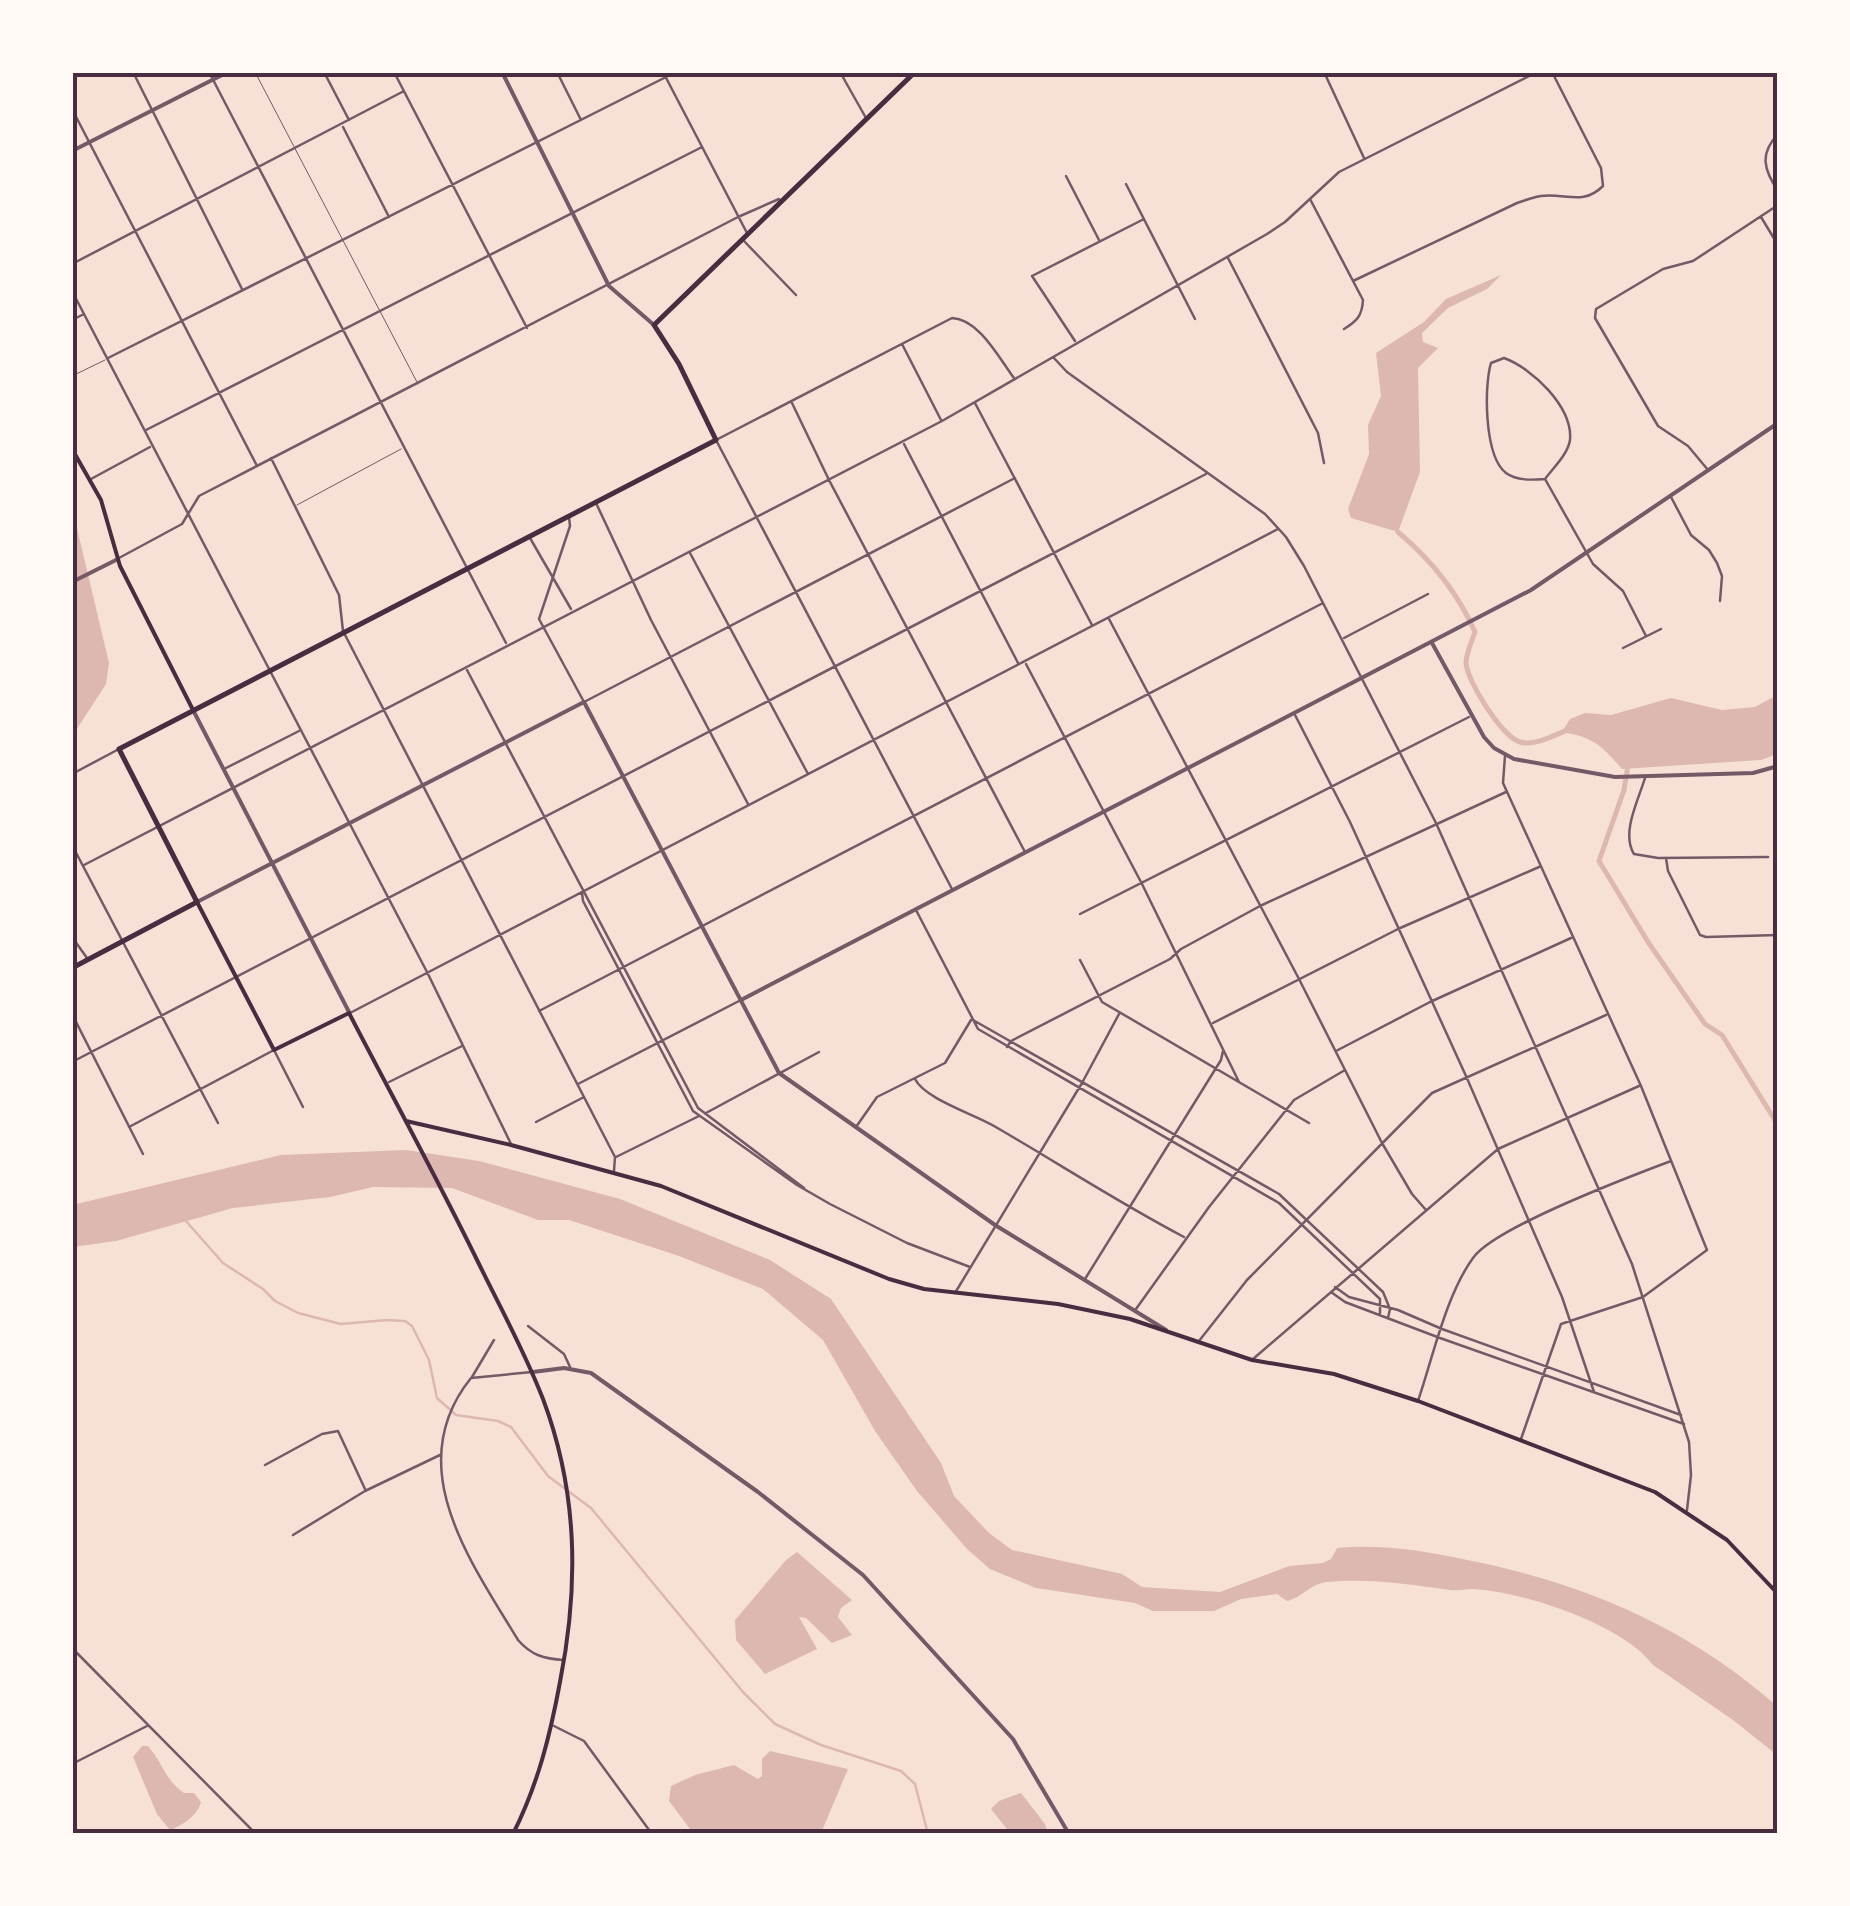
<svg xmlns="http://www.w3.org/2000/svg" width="1850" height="1906" font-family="Helvetica,sans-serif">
<rect width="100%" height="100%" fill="#f7e1d7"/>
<path fill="#dcb8b0" d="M1501,275L1487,289L1448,308L1422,333L1423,342L1438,348L1418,368L1420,472L1398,532L1351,518L1348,509L1369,454L1368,425L1381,396L1376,353L1424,322L1446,299Z
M72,507L109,663L106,684L73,735Z
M1777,695V754L1761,760L1622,769C1601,745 1593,737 1562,732L1570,719L1585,713L1611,715L1671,698L1722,710L1755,707Z
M406,1150L479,1161L620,1199L770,1260L831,1299L941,1463L954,1496L989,1533L1012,1550L1122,1574L1142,1587L1220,1592L1289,1566L1323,1563L1331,1559L1337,1548C1382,1544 1424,1551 1467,1560C1585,1583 1687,1627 1777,1706V1755L1733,1720L1653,1665C1622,1624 1524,1592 1473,1589C1465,1589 1457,1591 1450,1590C1408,1584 1369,1578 1327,1582C1310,1584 1303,1597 1287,1601L1277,1594L1241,1599L1214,1611H1153L1135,1603L1036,1588L990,1569L967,1549L917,1491L875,1431L823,1340L763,1289L679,1256L569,1220H538L452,1188L373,1187L330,1197L233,1208L116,1241L73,1247L72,1205L281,1155Z
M797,1552L852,1600L841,1608L838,1617L852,1635L832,1643L806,1618L799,1617L817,1649L765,1674L736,1640L735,1620L786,1560Z
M142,1746H148C163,1763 165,1780 184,1793H194L201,1802C198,1815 182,1826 170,1830L157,1814L133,1757Z
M770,1751L848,1769L821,1833H693L669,1801L671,1786L695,1775L734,1765L758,1779L762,1776V1759Z
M1021,1793L1045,1824L1048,1833H1010L991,1809L999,1801Z"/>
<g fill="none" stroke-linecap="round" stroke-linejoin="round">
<path stroke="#dcb8b0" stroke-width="2.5" d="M186,1221L223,1263L263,1289L275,1301L298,1313L341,1324L387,1320L405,1321L412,1326L429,1360L437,1398L456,1415L498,1421L511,1427L548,1476L591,1508L743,1692L775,1724L821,1745L901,1771L915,1784L928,1834"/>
<path stroke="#dcb8b0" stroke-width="5" d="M1398,532C1430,559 1458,593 1475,632C1472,641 1466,653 1466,663C1467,681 1502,737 1520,742C1535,746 1553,736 1567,730
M1628,765L1624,790L1599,861L1648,942L1705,1024L1722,1035L1778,1125"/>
<path stroke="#755966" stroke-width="1" d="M255,72L418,384
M72,376L105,360
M297,505L401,449"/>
<path stroke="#755966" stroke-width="2.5" d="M133,72L242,289
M209,72L506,643
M324,72L349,120
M394,72L527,328
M557,72L581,120
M663,72L747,233
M840,72L866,118
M1324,72L1364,158
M72,109L256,464
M343,127L389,217
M1778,134C1759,154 1764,170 1778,191
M1066,176L1099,240
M1126,184L1195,319
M1310,199L1363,300C1362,316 1357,321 1344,329
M1761,217L1778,245
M743,240L796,295
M1228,258L1318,433L1324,463
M72,264L404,91
M1353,281L1517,203C1524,201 1533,197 1541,196C1566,193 1583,206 1603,186L1601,168L1552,72
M72,291L427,972L511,1144
M72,320L84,314
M1075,341L1032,276L1144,219
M902,344L941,420
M1053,357L1067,372L1265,514L1286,537L1304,566L1436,823L1632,1264L1689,1442L1691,1475L1687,1510
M108,358L676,72
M1504,358C1532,368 1573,407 1570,440C1568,454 1553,468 1545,479C1532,480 1517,481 1506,473C1484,456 1484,386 1491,363Z
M792,403L829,480L1025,852
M975,403L1092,625
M146,430L702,147
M904,444L1018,663
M271,458L339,595L343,631L615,1157L614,1171
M1708,470L1688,446L1658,426L1595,318L1596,309L1663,269L1693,261L1778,205
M91,479L150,447
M1545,479L1593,564L1623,591L1646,636
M1671,497L1691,535L1709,550L1717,563L1722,576L1720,601
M596,503L651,620L748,804
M569,517L570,526L539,619L584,702L1015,478
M530,538L571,609
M690,553L808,774
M119,558L182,524L199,496L738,217L779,199
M1109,619L1299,979L1382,1143L1412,1194L1426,1210
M1344,638L1428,594
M1623,648L1661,629
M1026,664L1142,884L1239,1082
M467,670L698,1108L804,1188
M1294,713L1350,822L1466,1076L1562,1297L1594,1392
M1505,756L1503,783L1641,1086L1707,1250L1643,1297L1561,1324L1521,1439
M226,768L299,731
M72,774L119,749
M1645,778C1638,801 1621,833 1634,854L1658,858L1768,857
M72,845L218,1123
M1666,858L1668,871L1700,935L1706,937L1778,935
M84,865L942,421L1267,234L1285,222L1339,172L1537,72
M952,889L716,440L952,318C979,319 999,358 1014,378
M582,893L583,901L693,1111L797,1185L830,1204L907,1243L970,1267
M916,910L978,1029L1279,1203L1380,1299V1315
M1080,914L1469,717
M72,937L87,958
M1080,960L1102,1002L1309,1123
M539,1011L1323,603
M350,1013L1278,529
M72,1014L143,1154
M973,1020L1279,1194L1383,1292L1390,1309L1388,1318
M1213,1023L1398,929L1539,867
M1007,1047L1011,1041L1170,959L1181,949L1260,906L1506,792
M1336,1051L1430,1002L1571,938
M72,1062L1206,474
M915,1079C925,1099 974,1114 994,1126C1058,1163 1119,1203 1184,1237
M389,1082L462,1046
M578,1084L739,1001
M706,1113L819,1052
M536,1122L584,1097
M129,1127L274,1050L303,1107
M856,1127L877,1097L945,1063L971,1020
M616,1157L699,1116
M1085,1279L1221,1060L1223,1051
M1335,1287L1349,1297L1398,1310L1442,1329L1681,1415
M1331,1292L1345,1302L1440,1338L1684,1424
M955,1293L1082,1083L1119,1014
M1136,1309L1209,1207L1294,1100L1345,1070
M528,1326L564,1354L570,1367
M1199,1341L1247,1280L1432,1093L1606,1015
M1253,1359L1498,1149L1639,1086
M532,1372L471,1378C400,1466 471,1562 518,1640C531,1655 544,1659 564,1660
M472,1377L494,1340
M1418,1401C1433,1357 1446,1295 1473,1258C1494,1228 1631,1176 1671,1161
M265,1465L322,1434L338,1431L365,1489
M293,1535L365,1491L440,1455
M72,1648L256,1834
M554,1726L584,1741L652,1834
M72,1764L147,1726"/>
<path stroke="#755966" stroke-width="4" d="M502,72L609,286L654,325
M72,151L228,72
M72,582L118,559
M1432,643L1484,737L1494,748L1514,759L1615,777L1753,773L1778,766
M193,710L349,1012
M197,902L584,702L779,1073L995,1225L1166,1330
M741,1000L1531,590L1778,423
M533,1372L564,1368L591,1373L758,1492L863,1575L1013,1739L1069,1834"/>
<path stroke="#4a2c40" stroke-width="4" d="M72,449L101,500L120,566L193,710
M197,902L274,1050L349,1013C392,1096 437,1178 478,1262C500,1307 525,1352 543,1399C578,1492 579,1586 560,1682C550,1736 538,1784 513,1834
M406,1121L511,1145L661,1186L889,1279L924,1289L1058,1304L1130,1319L1252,1360L1334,1374L1418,1401L1655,1492L1727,1540L1778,1594"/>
<path stroke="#4a2c40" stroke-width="5" d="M72,968L197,902L119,749L716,440L679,364L654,325L915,72"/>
</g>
<rect width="1850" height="1906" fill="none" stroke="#fffaf5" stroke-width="150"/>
<rect x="75" y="75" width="1700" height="1756" fill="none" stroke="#4a2c40" stroke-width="4"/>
</svg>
